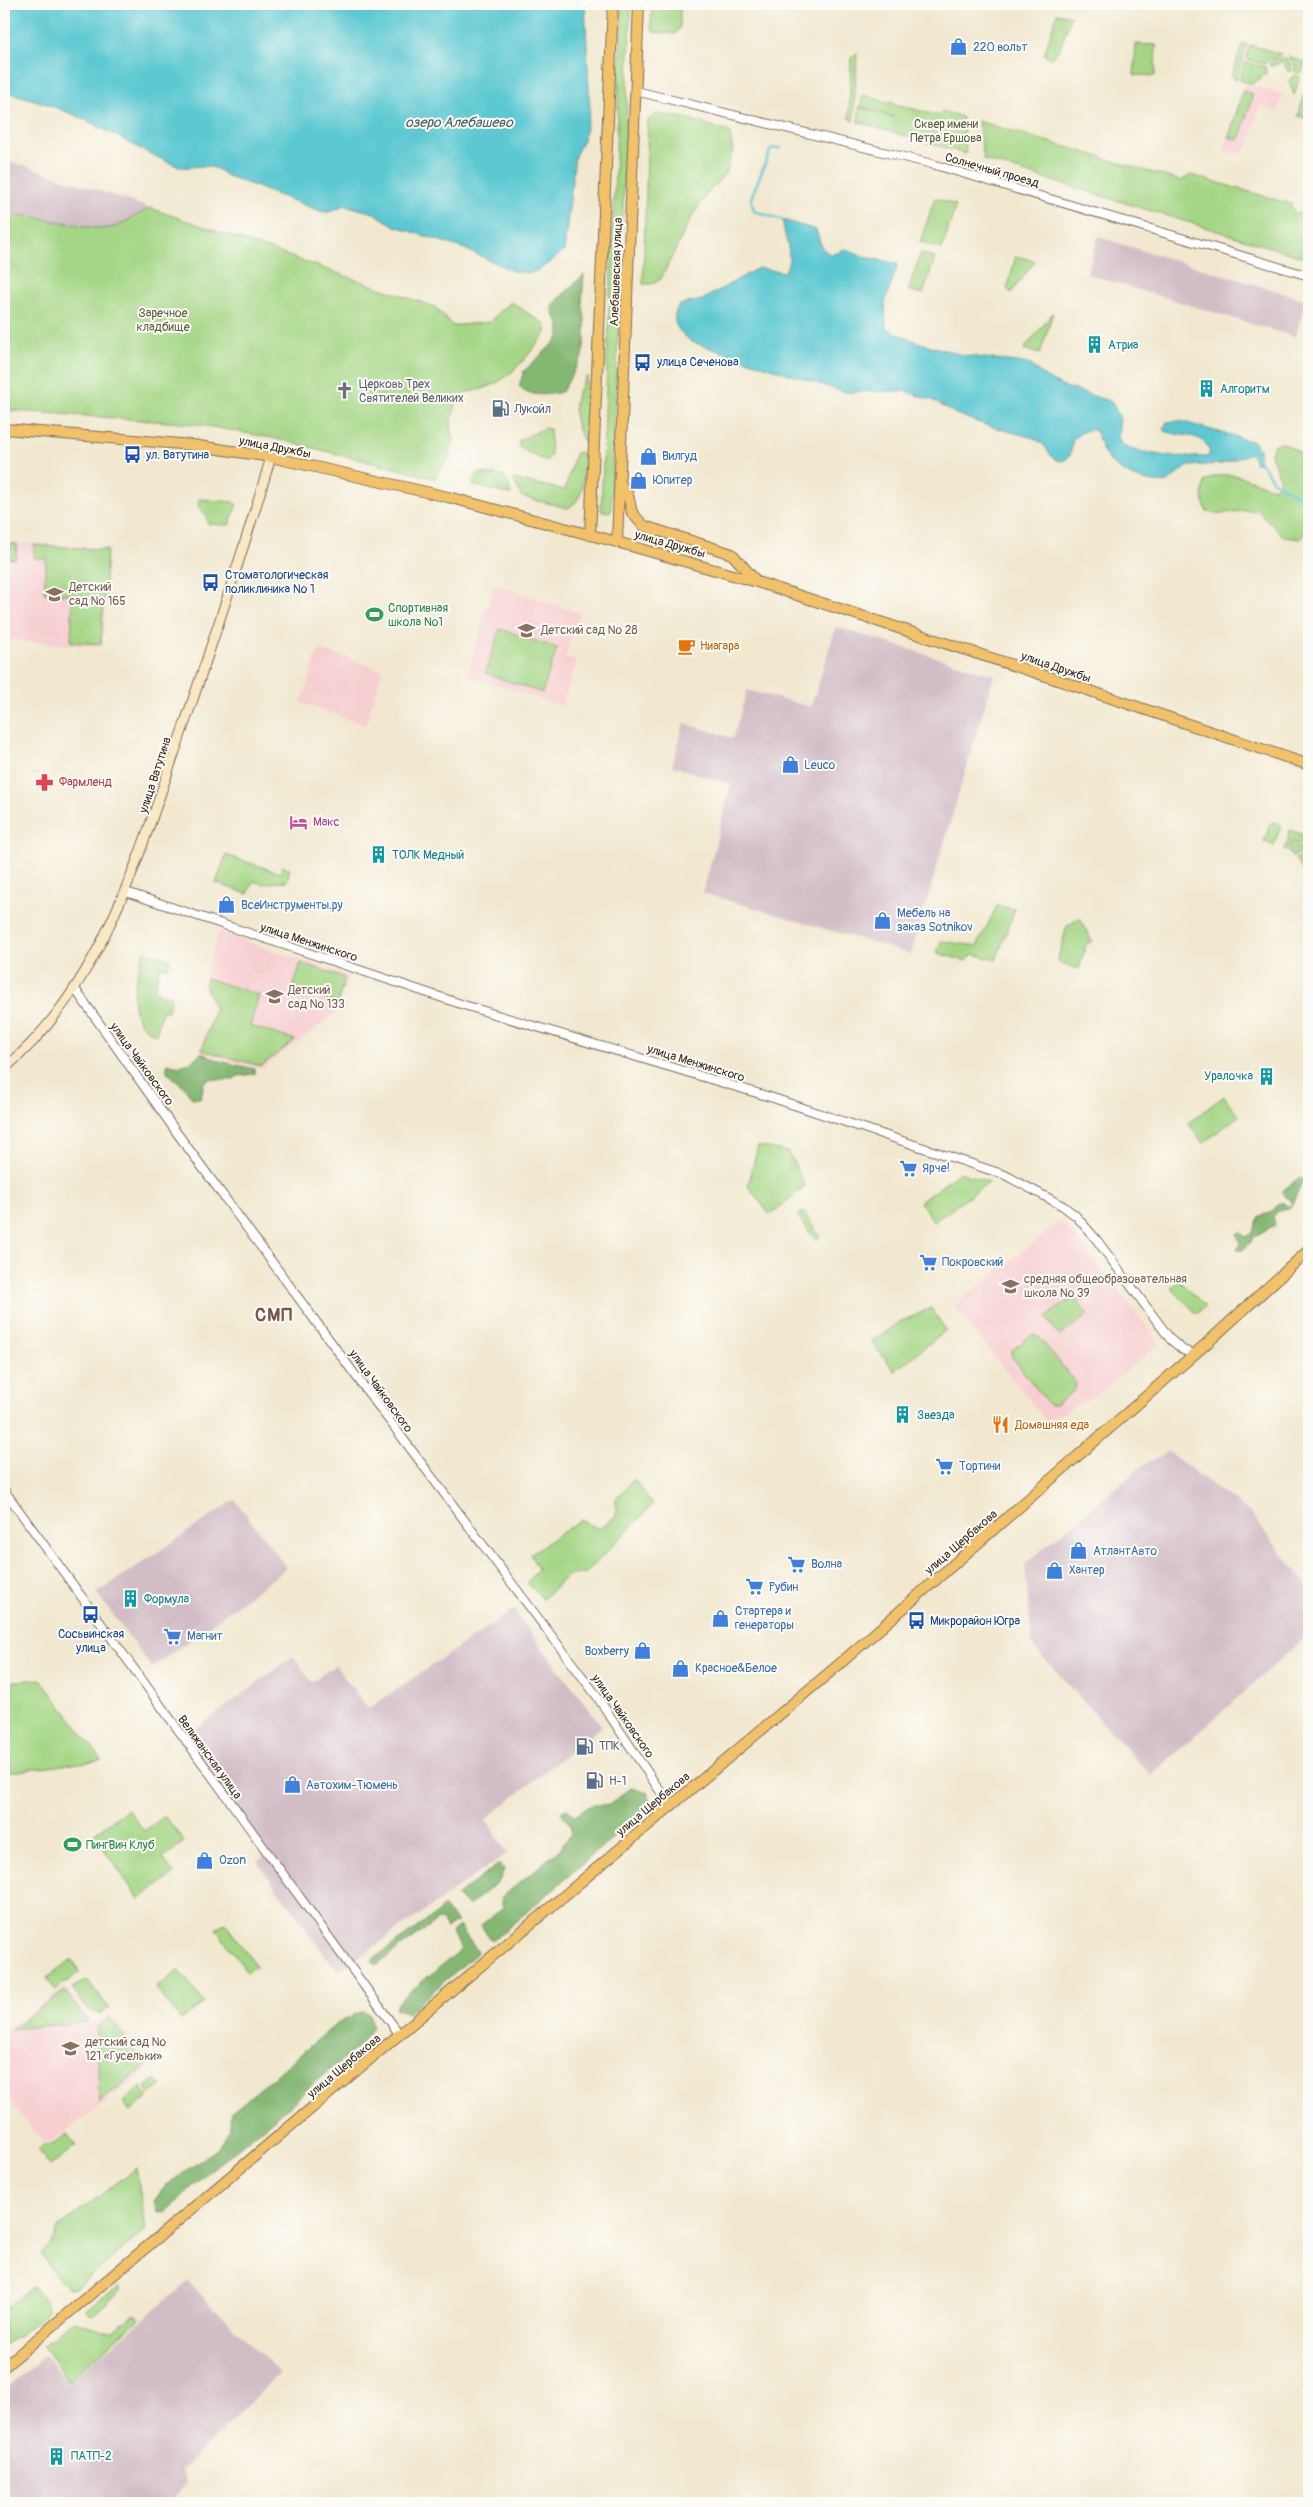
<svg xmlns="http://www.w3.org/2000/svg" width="1313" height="2507" font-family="Pangolin,sans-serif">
<rect width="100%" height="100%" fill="#fdfcf7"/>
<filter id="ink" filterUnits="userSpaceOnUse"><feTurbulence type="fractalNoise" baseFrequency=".02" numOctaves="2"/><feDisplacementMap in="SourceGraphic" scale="10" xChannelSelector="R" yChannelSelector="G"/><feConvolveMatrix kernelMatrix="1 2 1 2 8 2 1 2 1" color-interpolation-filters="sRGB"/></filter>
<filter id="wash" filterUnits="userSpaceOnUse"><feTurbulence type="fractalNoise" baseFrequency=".0096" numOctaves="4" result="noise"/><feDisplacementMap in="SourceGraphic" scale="20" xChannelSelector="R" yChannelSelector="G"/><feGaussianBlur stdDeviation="1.12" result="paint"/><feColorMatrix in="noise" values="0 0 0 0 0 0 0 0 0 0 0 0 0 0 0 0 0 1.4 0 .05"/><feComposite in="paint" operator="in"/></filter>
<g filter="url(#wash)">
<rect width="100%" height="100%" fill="#f1e8cf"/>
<path fill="#f7cfd1" d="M1244,83L1283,95L1278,111L1260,106L1249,146L1239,154L1224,150Z
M4,542L108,548L102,647L4,640Z
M494,585L580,613L565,657L577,661L562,706L467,675Z
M319,649L383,670L365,725L301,703Z
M218,932L349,976L334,1015L261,1069L200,1052L212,1011L203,984Z
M1062,1220L1160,1344L1098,1394L1046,1421L954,1306Z
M66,1987L94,2024L110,2014L151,2067L54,2141L43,2142L4,2095V2031Z"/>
<path fill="#d2bdc6" d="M4,161L23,165L150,208L116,227L100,229L22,215L4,217Z
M1098,237L1306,300L1295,337L1087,274Z
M836,627L994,675L911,954L703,893L731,784L672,766L684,723L733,738L747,690L811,707Z
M1168,1452L1249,1512L1309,1587V1634L1151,1775L1032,1645L1025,1564L1143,1465Z
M235,1500L287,1568L152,1668L97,1593Z
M513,1610L602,1726L486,1819L507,1853L338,1972L257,1862L264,1857L180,1741L293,1656L312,1682L335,1665L368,1709Z
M188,2282L280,2373L182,2470L186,2483L171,2503H4V2391L45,2355L67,2383Z"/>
<path fill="#a4d685" stroke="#708052" d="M622,4H631L611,512L601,511Z
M652,4H680V28L675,34L654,32L651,26Z
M1057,13L1071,16L1060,49L1051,58L1044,55Z
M1243,43L1247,44L1236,80L1231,77Z
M1136,44L1156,45L1155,76L1134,75Z
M1250,45L1281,54L1270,59L1265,64L1246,59Z
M857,53L854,116L853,121L849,118L851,58Z
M1288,56L1305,63L1301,74L1295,72L1294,63Z
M1283,57L1290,62L1292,72L1287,70L1283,61L1273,66L1269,65L1273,59Z
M1245,62L1265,67L1266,74L1252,84L1239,80Z
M1294,75L1300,77L1294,95L1289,81Z
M1309,80V119L1298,116Z
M1243,91L1253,94L1239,140L1229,137Z
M863,95L939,116L943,111L962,117L966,154L858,122L859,107L894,117L860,106Z
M657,114L686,118L729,132L733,149L727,171L705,196L689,222L661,279L652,284H643L648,120Z
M978,121L1181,181L1191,175L1291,204L1294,212L1309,216V259L984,160Z
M935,198L956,205L942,249L920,242Z
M150,208L435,307L453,326L489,322L511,302L546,325V333C522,362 505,389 465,392L456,402L451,426L454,442L449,458L434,478L273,438L196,424L4,410V217L22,215L100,229L116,227Z
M921,253L935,258L923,294L908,290Z
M1016,256L1035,261L1011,293L1007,289Z
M1053,313L1040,354L1024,349Z
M587,376L585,443C570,420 571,398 587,376Z
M545,428L550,429L551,456L546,461L520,448L518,444L520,440Z
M1283,443L1309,458V532L1307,531L1301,539L1284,537L1257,510C1238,509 1224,517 1206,511L1202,495L1205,481C1232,466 1248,482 1275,488L1280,479L1271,454L1274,444Z
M579,452L584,455C583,473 587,500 567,508L522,497L513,479L565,490L575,454Z
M480,473L503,476L508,483L511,495L473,485L476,476Z
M199,499L234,502L237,505L229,525L208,524L206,514L198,507Z
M4,544H17L16,559L4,558Z
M34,545L107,550L101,644L71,642L73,595L44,593L46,559L34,558Z
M500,629L557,648L542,693L485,673Z
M1274,822L1281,825L1274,846L1264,841L1270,824Z
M1290,830L1309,837V847L1287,842Z
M1286,844L1305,850L1292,857L1289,852L1284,850Z
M1307,851L1309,856L1305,871L1302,870L1295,859Z
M226,855L280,873L282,866L290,869L287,881L263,884L253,881L248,894L216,883Z
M997,906L1015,909L996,960L973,954L966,961L937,953L941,941L977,946Z
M1080,918L1092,941L1086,945L1079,969L1057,962L1067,926Z
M144,951L170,959L168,967H159L155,991L171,997L168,1011H162L156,1035C121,1018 135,981 144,951Z
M301,963L345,978L337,1003L293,988Z
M206,978L259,995L250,1026L295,1040L261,1066L202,1050L215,1009L205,984Z
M1224,1096L1239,1116L1203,1143L1188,1123Z
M758,1146L788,1152L805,1186L770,1215L748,1186Z
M960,1172L989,1182L934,1222L920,1202Z
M803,1212L820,1236L815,1240L798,1216Z
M1179,1280L1205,1306L1197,1314L1171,1288Z
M1074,1297L1088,1315L1059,1336L1046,1317Z
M931,1308L946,1330L895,1371L871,1342L898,1323Z
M1032,1335L1038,1336L1076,1383L1075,1390L1055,1405H1049L1012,1357V1350Z
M634,1479L653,1504L586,1573L567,1576L543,1599L527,1583L538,1569L530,1554L581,1520L599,1529L616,1516V1499Z
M41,1679L102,1760L4,1773V1682Z
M128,1809L144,1831L165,1816L184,1842L163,1858L174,1874L139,1899L93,1834Z
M225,1923L256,1966L247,1972L216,1929Z
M72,1960L80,1972L55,1990L47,1978Z
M179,1970L204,2003L181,2020L156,1988Z
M87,1980L109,2008L100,2014L89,2011L72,1988Z
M65,1991L88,2022L11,2029Z
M110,2018L146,2066L99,2102L97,2027Z
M156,2079L162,2085L150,2094L146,2087Z
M141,2087L149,2097L130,2111L123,2102Z
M67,2134L76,2145L50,2166L38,2150L43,2145L54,2144Z
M136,2168L146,2230L76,2288L69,2289L55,2275L41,2254L50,2245L58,2228Z
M33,2286L47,2303V2312L17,2337L4,2345V2310Z
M119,2287L121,2290L93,2315L87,2313L86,2308Z
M135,2314L139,2319L68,2381L43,2346L66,2325L75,2321L103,2331H113Z"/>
<path fill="#83b772" stroke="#5f7048" d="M584,275L582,302L585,318V341L582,357L562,392C547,395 531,398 519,386L524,371L559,338L560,325L553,313V304Z
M201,1053L220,1061L254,1069L255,1074L238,1076L232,1080L210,1079L204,1082L201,1098H192L183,1086L167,1072V1063C184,1069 189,1063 201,1053Z
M1300,1177L1303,1180C1298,1190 1295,1200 1289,1209L1278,1211L1273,1217L1275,1225L1253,1237L1251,1242L1243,1250H1237L1240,1243L1237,1234L1241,1232L1245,1237L1252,1234L1260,1216L1272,1212L1279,1203H1284L1288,1207L1292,1203L1281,1192Z
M631,1788L648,1793L652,1804L494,1940L489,1938L481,1925L503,1908L501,1898L559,1850L571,1834V1826L561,1812L567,1809L575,1816L591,1805H609Z
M499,1864L504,1869L500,1880L469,1906L456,1896Z
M443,1906L457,1922L447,1928L442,1920H438L376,1965L372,1960L433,1916Z
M459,1926L478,1952L408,2013L395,2008L402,1998L462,1949L451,1933Z
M363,2011L369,2014L372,2026L363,2042L347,2056L315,2082L285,2110L202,2177L166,2213L157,2211L154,2201L166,2185L217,2149L229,2130L232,2112L340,2021Z"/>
<path fill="#5bc8d1" stroke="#4b7978" d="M4,4H585L590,110L583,140L575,156L564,251L538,271L526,273L513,271L465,249L395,226L374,213L344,205L330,212H323L225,175C208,158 191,172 175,165C150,155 127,141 103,129C73,112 37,100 4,91Z
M783,220L816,230L822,248L829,254L838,253L843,249L865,257L898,264L885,302L886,328L917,342L962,355L1030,364L1046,378L1062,386L1112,402L1120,419L1118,437L1121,444L1129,449L1165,456L1207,457L1210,453C1205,431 1181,438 1165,431L1164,427L1167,422L1180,421L1254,442L1259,449L1260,463H1255L1251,453L1222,464L1188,466L1168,482C1148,484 1123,476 1109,460C1102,452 1099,441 1096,431C1087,427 1080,434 1073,439L1070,456L1065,460L1059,461L1052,457L1044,445L1034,438L985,425L956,414L932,400L904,391L844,392L692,342C678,331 669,322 679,305L702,300L758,268L784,272C796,256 783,239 783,220Z"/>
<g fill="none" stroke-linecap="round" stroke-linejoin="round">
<path stroke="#5bc8d1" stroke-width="2.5" d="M781,148L771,149L751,198L754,211L783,220
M1259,460L1273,481L1309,503"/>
</g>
</g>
<g filter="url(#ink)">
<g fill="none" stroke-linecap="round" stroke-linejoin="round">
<defs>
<path id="tertiary" d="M636,91L932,164L1309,276
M126,892L464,1005L770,1097L1005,1175L1063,1206L1076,1216L1096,1239L1171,1340L1183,1350L1194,1354
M75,989L177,1133L367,1391L596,1695L670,1806
M4,1490L400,2035"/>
<path id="secondary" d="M4,1069C103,986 139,855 180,737C212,645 243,551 271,457"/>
<path id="primary" d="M4,429L192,445L271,457L448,497L617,542L757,582L1049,677L1309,765
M621,484L628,495L632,513L644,526L732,554L756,581
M590,535L613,4
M617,542L639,4
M4,2367L836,1667L1206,1344L1309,1250"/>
</defs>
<use href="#tertiary" stroke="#7b6c5c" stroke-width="10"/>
<use href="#secondary" stroke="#7b6c5c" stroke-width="11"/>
<use href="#primary" stroke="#7b6c5c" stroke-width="12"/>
<use href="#tertiary" stroke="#fff" stroke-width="8"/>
<use href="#secondary" stroke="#fae7c3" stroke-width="9"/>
<use href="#primary" stroke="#f2c26a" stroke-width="10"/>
</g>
</g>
<defs>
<symbol id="shop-bare" viewBox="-9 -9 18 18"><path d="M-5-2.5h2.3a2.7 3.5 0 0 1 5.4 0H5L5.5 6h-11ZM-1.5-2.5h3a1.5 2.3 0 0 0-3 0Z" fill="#3f7fe0" stroke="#fdfcf7" stroke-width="2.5" paint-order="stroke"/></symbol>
<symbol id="building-bare" viewBox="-9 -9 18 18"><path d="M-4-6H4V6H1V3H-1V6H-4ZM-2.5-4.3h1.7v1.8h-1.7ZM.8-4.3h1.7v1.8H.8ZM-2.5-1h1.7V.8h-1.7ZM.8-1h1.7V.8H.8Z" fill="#0f9aa8" stroke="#fdfcf7" stroke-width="2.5" paint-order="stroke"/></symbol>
<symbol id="bus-bare" viewBox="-9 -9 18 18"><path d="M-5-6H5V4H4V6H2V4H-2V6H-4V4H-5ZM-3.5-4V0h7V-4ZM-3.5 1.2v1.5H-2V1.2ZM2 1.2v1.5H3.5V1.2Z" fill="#1a4fb4" stroke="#fdfcf7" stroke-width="2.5" paint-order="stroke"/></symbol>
<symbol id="church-bare" viewBox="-9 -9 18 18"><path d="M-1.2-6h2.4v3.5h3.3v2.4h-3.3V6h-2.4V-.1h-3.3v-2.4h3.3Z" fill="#6b7280" stroke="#fdfcf7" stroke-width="2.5" paint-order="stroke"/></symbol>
<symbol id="fuel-bare" viewBox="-9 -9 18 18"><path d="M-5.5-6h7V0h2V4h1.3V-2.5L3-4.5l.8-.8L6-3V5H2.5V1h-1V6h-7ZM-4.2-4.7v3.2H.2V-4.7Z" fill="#5c6f8a" stroke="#fdfcf7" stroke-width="2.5" paint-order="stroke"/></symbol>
<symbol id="school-bare" viewBox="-9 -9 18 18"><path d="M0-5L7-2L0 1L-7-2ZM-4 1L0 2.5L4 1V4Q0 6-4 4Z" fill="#8d6e63" stroke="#fdfcf7" stroke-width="2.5" paint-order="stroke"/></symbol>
<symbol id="stadium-bare" viewBox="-9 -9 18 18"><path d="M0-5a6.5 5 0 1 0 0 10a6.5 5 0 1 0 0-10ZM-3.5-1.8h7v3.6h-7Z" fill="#2e9e5b" stroke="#fdfcf7" stroke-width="2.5" paint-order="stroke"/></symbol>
<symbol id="cafe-bare" viewBox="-9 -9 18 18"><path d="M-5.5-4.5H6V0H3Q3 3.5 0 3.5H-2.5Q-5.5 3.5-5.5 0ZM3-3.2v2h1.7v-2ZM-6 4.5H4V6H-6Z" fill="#e8710a" stroke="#fdfcf7" stroke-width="2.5" paint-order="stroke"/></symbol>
<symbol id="pharmacy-bare" viewBox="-9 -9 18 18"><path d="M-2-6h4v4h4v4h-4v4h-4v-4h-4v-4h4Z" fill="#e0444e" stroke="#fdfcf7" stroke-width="2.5" paint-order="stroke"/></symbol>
<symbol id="hotel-bare" viewBox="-9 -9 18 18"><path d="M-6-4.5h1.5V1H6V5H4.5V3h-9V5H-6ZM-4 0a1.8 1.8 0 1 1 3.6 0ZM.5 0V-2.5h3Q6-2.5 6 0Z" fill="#d1479c" stroke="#fdfcf7" stroke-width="2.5" paint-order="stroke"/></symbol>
<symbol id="supermarket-bare" viewBox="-9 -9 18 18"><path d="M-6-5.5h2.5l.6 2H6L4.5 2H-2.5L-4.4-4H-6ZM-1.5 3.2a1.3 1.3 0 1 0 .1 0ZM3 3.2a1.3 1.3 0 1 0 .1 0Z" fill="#3f7fe0" stroke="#fdfcf7" stroke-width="2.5" paint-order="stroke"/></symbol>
<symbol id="restaurant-bare" viewBox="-9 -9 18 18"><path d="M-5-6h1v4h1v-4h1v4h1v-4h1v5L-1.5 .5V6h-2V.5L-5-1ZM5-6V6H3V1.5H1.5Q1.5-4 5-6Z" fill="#e8710a" stroke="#fdfcf7" stroke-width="2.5" paint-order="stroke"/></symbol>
</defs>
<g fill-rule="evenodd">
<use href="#shop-bare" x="946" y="34" width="25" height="25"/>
<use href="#building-bare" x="1082" y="332" width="25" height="25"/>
<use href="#bus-bare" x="630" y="350" width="25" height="25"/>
<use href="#building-bare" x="1194" y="376" width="25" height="25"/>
<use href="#church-bare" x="332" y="378" width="25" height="25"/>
<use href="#fuel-bare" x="488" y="396" width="25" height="25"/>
<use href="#bus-bare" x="120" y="442" width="25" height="25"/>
<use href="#shop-bare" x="636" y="444" width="25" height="25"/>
<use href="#shop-bare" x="626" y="468" width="25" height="25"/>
<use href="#bus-bare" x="198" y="570" width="25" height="25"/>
<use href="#school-bare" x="42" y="582" width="25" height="25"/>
<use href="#stadium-bare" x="362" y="602" width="25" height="25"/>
<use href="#school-bare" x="514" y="618" width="25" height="25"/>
<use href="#cafe-bare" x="674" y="634" width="25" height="25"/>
<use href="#shop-bare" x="778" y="752" width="25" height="25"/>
<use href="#pharmacy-bare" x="32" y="770" width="25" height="25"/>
<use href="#hotel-bare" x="286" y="810" width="25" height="25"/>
<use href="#building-bare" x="366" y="842" width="25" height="25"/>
<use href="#shop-bare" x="214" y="892" width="25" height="25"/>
<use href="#shop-bare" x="870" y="908" width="25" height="25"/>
<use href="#school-bare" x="262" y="984" width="25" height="25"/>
<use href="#building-bare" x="1254" y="1064" width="25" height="25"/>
<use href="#supermarket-bare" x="896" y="1156" width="25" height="25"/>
<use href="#supermarket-bare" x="916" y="1250" width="25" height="25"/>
<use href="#school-bare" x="998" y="1274" width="25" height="25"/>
<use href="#building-bare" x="890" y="1402" width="25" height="25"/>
<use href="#restaurant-bare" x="988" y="1412" width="25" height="25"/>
<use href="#supermarket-bare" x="932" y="1454" width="25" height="25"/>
<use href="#shop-bare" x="1066" y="1538" width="25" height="25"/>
<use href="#supermarket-bare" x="784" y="1552" width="25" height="25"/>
<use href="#shop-bare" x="1042" y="1558" width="25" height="25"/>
<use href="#supermarket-bare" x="742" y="1574" width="25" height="25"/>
<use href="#building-bare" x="118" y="1586" width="25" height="25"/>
<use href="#bus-bare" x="78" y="1602" width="25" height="25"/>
<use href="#shop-bare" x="708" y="1606" width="25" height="25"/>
<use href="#bus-bare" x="904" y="1608" width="25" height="25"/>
<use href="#supermarket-bare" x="160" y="1624" width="25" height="25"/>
<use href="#shop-bare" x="630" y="1638" width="25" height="25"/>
<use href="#shop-bare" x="668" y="1656" width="25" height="25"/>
<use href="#fuel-bare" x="572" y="1734" width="25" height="25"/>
<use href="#fuel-bare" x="582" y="1768" width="25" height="25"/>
<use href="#shop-bare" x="280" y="1772" width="25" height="25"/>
<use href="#stadium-bare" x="60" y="1832" width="25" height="25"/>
<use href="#shop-bare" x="192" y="1848" width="25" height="25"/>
<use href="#school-bare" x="58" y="2036" width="25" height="25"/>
<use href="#building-bare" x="44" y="2444" width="25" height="25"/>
</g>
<g text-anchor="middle" stroke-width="4" stroke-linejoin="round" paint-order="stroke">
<g font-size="12" fill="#366cbe" stroke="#fdfcf7" text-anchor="start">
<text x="973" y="51">220 вольт</text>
<text x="662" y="460">Вилгуд</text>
<text x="653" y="484">Юпитер</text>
<text x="804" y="769">Leuco</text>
<text x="241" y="909">ВсеИнструменты.ру</text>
<text x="897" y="917">Мебель на<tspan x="897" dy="14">заказ Sotnikov</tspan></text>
<text x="922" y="1172">Ярче!</text>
<text x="942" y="1266">Покровский</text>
<text x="959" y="1470">Тортини</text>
<text x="1093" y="1555">АтлантАвто</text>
<text x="811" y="1568">Волна</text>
<text x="1069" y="1574">Хантер</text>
<text x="769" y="1591">Рубин</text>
<text x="735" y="1615">Стартера и<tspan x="735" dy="14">генераторы</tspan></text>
<text x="187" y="1640">Магнит</text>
<text x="629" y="1655" text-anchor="end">Boxberry</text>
<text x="695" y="1672">Красное&amp;Белое</text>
<text x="306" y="1789">Автохим-Тюмень</text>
<text x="219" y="1864">Ozon</text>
</g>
<g font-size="12" fill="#5a5e3d" stroke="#fdfcf7">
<text x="946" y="128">Сквер имени<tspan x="946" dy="14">Петра Ершова</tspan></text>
<text x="163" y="317">Заречное<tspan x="163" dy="14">кладбище</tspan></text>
</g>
<g font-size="12" fill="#3b2a1e" stroke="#fdfcf7">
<text transform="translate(992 170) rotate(16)" y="4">Солнечный проезд</text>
<text transform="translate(616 272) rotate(-88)" y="4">Алебашевская улица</text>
<text transform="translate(275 447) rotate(11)" y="4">улица Дружбы</text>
<text transform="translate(670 544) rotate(16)" y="4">улица Дружбы</text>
<text transform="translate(1056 667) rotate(19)" y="4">улица Дружбы</text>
<text transform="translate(155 775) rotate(-72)" y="4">улица Ватутина</text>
<text transform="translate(309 942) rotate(18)" y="4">улица Менжинского</text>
<text transform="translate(696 1063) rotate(17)" y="4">улица Менжинского</text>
<text transform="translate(142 1064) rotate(54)" y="4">улица Чайковского</text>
<text transform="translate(381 1391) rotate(54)" y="4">улица Чайковского</text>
<text transform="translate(961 1542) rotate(-41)" y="4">улица Щербакова</text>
<text transform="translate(623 1716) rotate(55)" y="4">улица Чайковского</text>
<text transform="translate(210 1757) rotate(54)" y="4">Велижанская улица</text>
<text transform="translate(653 1804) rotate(-40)" y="4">улица Щербакова</text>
<text transform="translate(344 2066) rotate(-40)" y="4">улица Щербакова</text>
</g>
<g font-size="12" fill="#0d838f" stroke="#fdfcf7" text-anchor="start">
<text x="1108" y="349">Атриа</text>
<text x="1220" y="393">Алгоритм</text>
<text x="392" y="859">ТОЛК Медный</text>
<text x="1253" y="1080" text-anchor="end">Уралочка</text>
<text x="917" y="1419">Звезда</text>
<text x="144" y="1603">Формула</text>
<text x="71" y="2460">ПАТП-2</text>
</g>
<g font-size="12" fill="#164399" stroke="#fdfcf7" text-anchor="start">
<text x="657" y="366">улица Сеченова</text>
<text x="146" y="459">ул. Ватутина</text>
<text x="225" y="579">Стоматологическая<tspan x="225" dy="14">поликлиника № 1</tspan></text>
<text x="930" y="1625">Микрорайон Югра</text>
<text x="91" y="1638" text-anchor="middle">Сосьвинская<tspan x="91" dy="14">улица</tspan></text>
</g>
<g font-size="12" fill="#5b616d" stroke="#fdfcf7" text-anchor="start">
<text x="359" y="388">Церковь Трех<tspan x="359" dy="14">Святителей Великих</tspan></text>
</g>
<g font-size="12" fill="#4e5e75" stroke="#fdfcf7" text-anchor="start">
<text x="514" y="413">Лукойл</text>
<text x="599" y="1750">ТПК</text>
<text x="609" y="1785">Н-1</text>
</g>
<g font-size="12" fill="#785e54" stroke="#fdfcf7" text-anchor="start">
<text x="69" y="591">Детский<tspan x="69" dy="14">сад № 165</tspan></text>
<text x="541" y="634">Детский сад № 28</text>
<text x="288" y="994">Детский<tspan x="288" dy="14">сад № 133</tspan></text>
<text x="1024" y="1283">средняя общеобразовательная<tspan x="1024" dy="14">школа № 39</tspan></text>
<text x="85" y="2046">детский сад №<tspan x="85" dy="14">121 «Гусельки»</tspan></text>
</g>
<g font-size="12" fill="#27864d" stroke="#fdfcf7" text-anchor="start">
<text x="388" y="612">Спортивная<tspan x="388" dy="14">школа №1</tspan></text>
<text x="86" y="1849">ПингВин Клуб</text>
</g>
<g font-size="12" fill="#c56008" stroke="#fdfcf7" text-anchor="start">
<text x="700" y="650">Ниагара</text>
<text x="1015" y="1429">Домашняя еда</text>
</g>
<g font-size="12" fill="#be3a42" stroke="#fdfcf7" text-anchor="start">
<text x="59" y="786">Фармленд</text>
</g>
<g font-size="12" fill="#b23c85" stroke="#fdfcf7" text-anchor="start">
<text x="313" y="826">Макс</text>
</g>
<g font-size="14" font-style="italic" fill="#46615d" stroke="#fdfcf7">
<text x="459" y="127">озеро Алебашево</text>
</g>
<g font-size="18" font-weight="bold" letter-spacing="1" fill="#78534b" stroke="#fdfcf7">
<text x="274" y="1321">СМП</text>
</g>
</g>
<rect width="1313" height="2507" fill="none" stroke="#fdfcf7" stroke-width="20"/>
</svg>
